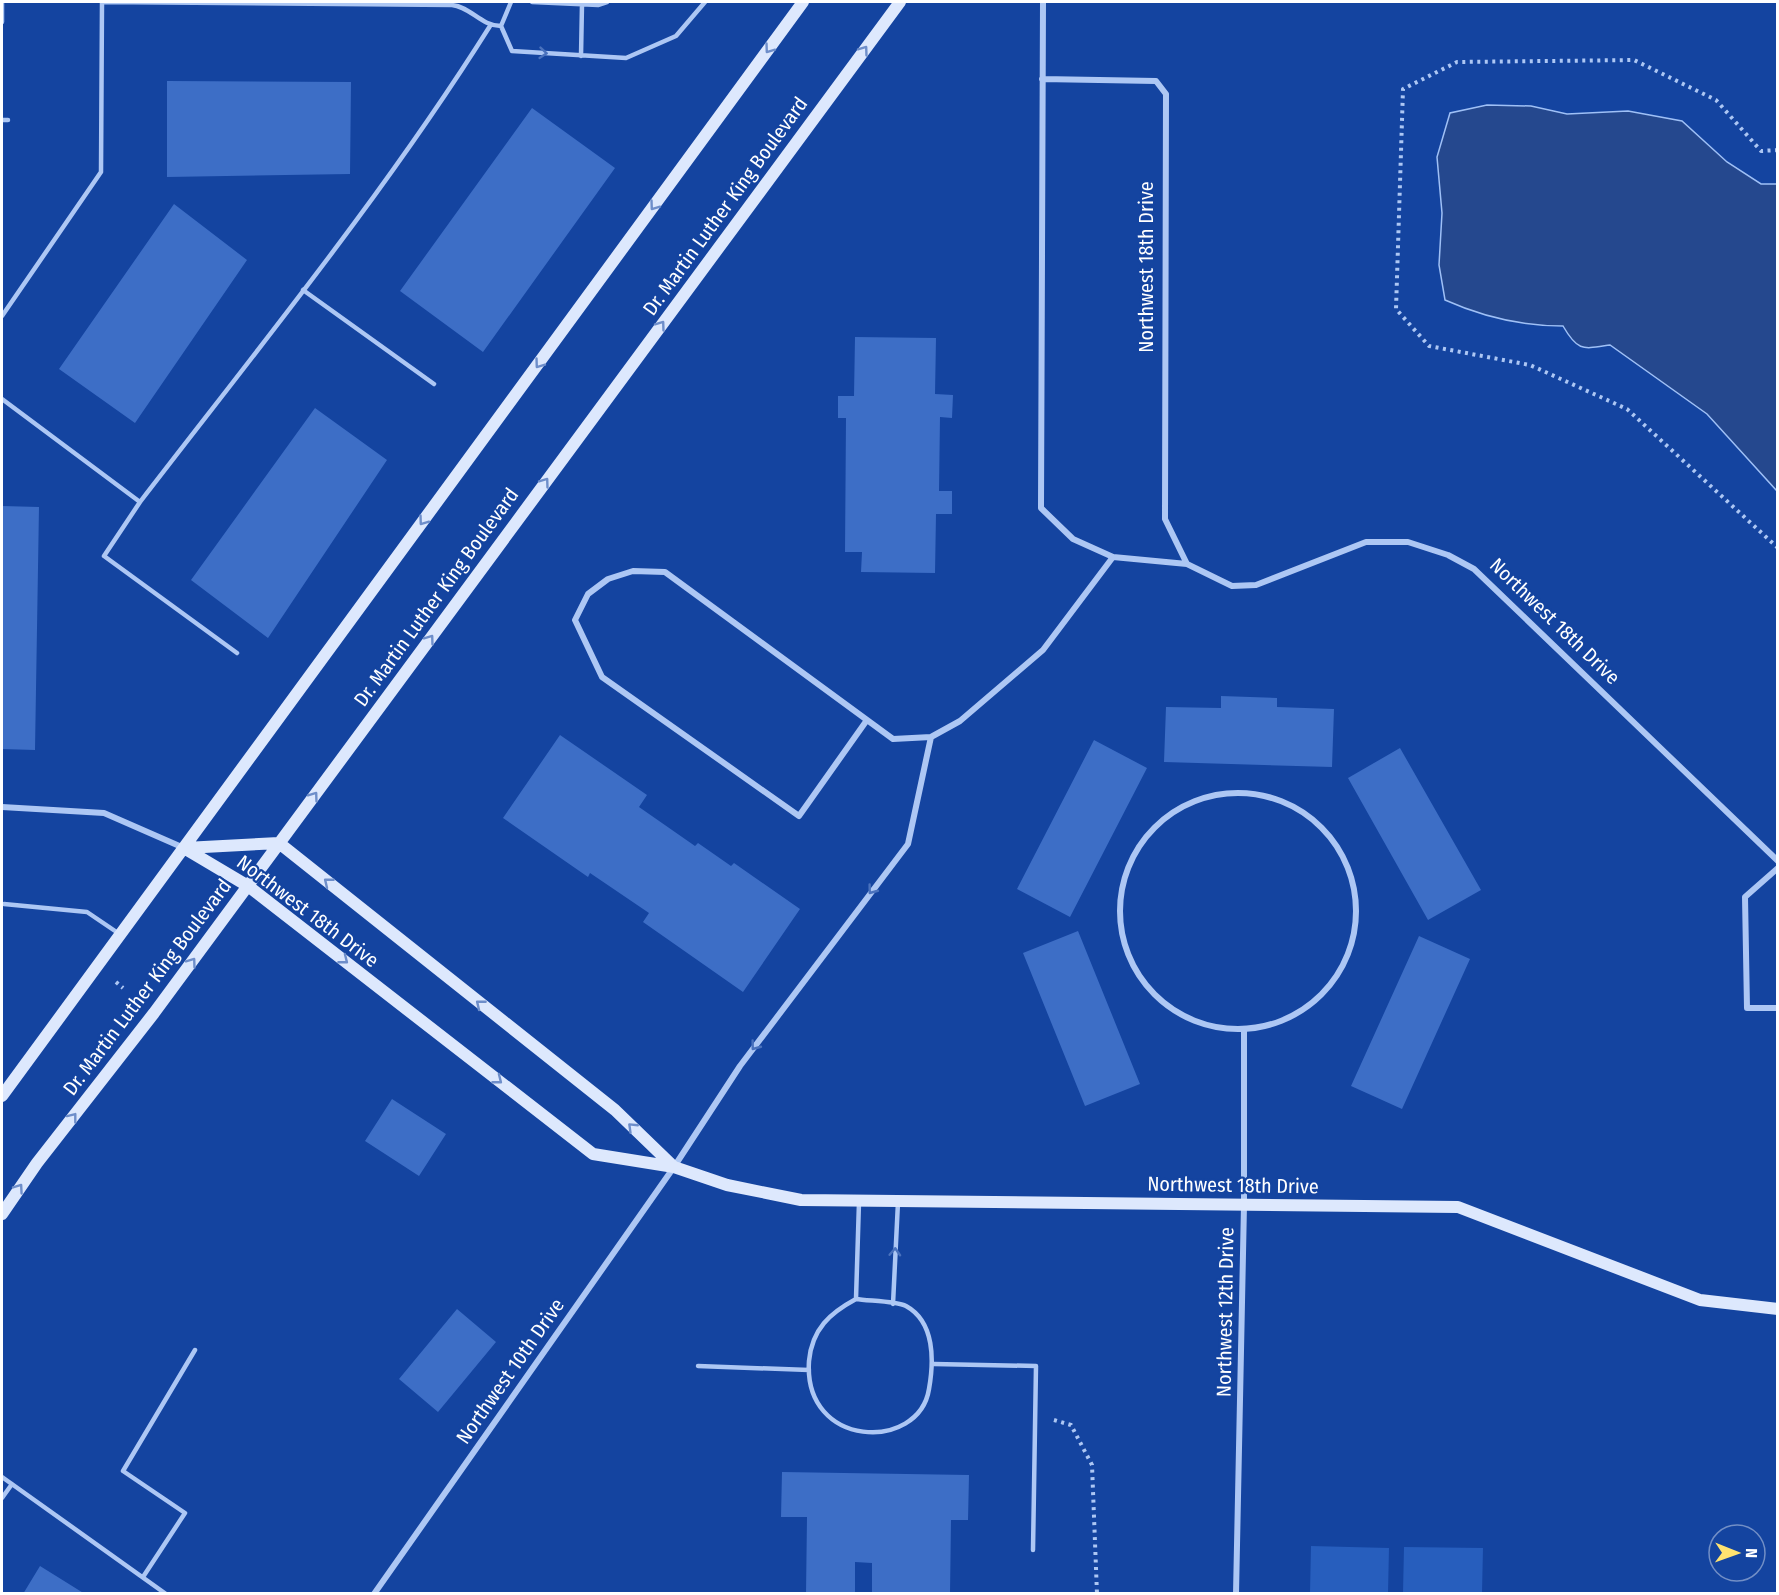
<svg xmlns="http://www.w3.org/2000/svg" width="1779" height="1595" font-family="'Fira Sans Condensed',sans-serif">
<rect width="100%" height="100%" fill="#1444a0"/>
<path fill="#275ebd" d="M1311,1546L1389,1548L1388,1593H1310Z
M1404,1547L1483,1548L1482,1593H1403Z"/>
<path fill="#25488e" stroke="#9fc0f6" stroke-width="1.5" d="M1487,105L1531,106L1567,114L1628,111L1682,121L1727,162L1761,184H1777V491L1707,414L1610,345C1583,349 1578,352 1563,326C1522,326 1483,317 1445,300L1439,265L1442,213L1437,157L1450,113Z"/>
<path fill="#3d6ec6" d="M167,81L351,82L350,174L167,177Z
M532,108L615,168L483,352L400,291Z
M174,204L247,260L135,423L59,369Z
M855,337L936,338L935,394L953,395L952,418L940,417L939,491H952V514H936L935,573L861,572L862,552H845L846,418H838V396H854Z
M315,408L387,460L268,638L191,580Z
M2,506L39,507L35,750L2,749Z
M1221,696L1277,698V707L1334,709L1332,767L1164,762L1166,707L1221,708Z
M560,735L647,795L639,807L695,846L698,843L731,866L734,863L800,909L743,992L643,922L649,913L590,873L588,877L503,818Z
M1094,740L1147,768L1070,917L1017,889Z
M1400,748L1481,890L1428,920L1348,778Z
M1078,931L1140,1084L1085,1106L1023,953Z
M1419,936L1470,959L1402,1109L1351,1086Z
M392,1099L446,1134L419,1176L365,1141Z
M457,1309L496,1342L438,1412L399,1379Z
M782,1472L969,1475L968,1520H951L950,1594H872V1563L855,1562V1594H806L807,1517H781Z
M40,1566L85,1594H23Z"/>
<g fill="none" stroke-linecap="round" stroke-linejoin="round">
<path stroke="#adc7f4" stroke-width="4" stroke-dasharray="3 4.5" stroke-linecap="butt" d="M1778,150L1761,151L1716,100L1634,60L1457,62L1403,89L1396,309L1429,346L1530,365L1627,409L1778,548
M116,982L123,988
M1054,1420L1071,1425L1092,1465L1097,1594"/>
<path stroke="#adc7f4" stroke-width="4.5" d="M511,2L501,26L512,51L626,58L676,36L705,2
M532,2L598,5L607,2
M2,22V2
M581,56L582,4
M2,120H8
M303,290L434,384
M2,316L101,172L102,2L452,5C471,7 481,26 501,26
M2,399L140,502L104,556L237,653
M140,502C260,346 385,193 490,26
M4,904L87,912L118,933
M856,1299C868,1301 896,1301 906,1306C935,1322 934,1361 929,1389C919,1452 803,1449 809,1361C812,1329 830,1313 856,1299Z
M856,1299L859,1202
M893,1304L898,1202
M934,1364L1036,1366L1033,1550
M698,1366L809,1370
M2,1477L166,1594
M2,1498L12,1484
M143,1577L185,1513L123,1471L195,1350"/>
<path stroke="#adc7f4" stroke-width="6" d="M1043,2L1041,508L1073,539L1113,557L1187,564
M1042,79L1156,81L1166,94L1165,519L1187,564L1232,586L1256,585L1366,542H1408L1448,555L1474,569L1778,861
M867,720L799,816L602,677L575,620L588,594L608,579L633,571L665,572L893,739L931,737L960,721L1043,650L1113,557
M1120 911a118 118 0 1 1 236 0a118 118 0 1 1-236 0Z
M2,807L104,813L184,848
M1778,868L1745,897L1747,1008H1778
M374,1594L674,1167L740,1066L908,844L931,737
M1236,1594L1244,1205V1031"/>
<path stroke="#dde8fd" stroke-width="12" d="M184,848L248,886L593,1154L674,1167L727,1185L801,1200L1458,1207L1700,1300L1778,1309
M185,848L279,843L615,1110L674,1167
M2,1096L803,2
M2,1214L37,1163L154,1013L900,2"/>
</g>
<defs><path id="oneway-chevron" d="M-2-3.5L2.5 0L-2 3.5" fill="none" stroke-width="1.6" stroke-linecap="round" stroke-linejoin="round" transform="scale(1.5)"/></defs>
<g stroke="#6e8eca">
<use href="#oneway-chevron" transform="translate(769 49) rotate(126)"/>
<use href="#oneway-chevron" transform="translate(864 50) rotate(-54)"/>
<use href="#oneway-chevron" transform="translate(654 206) rotate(126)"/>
<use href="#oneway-chevron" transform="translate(661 325) rotate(-54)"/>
<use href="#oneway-chevron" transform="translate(539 364) rotate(126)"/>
<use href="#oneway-chevron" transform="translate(545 482) rotate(-54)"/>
<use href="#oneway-chevron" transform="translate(423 521) rotate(126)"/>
<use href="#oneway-chevron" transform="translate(430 639) rotate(-54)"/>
<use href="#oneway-chevron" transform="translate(314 796) rotate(-54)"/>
<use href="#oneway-chevron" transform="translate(328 882) rotate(-141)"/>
<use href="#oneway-chevron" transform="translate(344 960) rotate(38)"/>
<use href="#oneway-chevron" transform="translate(192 962) rotate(-54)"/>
<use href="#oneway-chevron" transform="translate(480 1004) rotate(-141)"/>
<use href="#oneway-chevron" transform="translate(498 1080) rotate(38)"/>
<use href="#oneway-chevron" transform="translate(73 1117) rotate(-52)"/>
<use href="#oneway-chevron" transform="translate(632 1127) rotate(-136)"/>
<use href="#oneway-chevron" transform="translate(19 1188) rotate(-55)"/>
</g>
<g stroke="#4a72bd">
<use href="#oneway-chevron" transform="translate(543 53) rotate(5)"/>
<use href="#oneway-chevron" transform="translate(872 890) rotate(127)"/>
<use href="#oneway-chevron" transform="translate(755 1046) rotate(127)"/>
<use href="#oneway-chevron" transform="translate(895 1252) rotate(-87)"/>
</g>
<g text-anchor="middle" stroke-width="4.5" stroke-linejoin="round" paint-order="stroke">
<g font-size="20" fill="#fff" stroke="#1444a0">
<text transform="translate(725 206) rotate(-54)" y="7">Dr. Martin Luther King Boulevard</text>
<text transform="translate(1146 267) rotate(-90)" y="7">Northwest 18th Drive</text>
<text transform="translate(436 597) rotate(-54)" y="7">Dr. Martin Luther King Boulevard</text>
<text transform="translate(1555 621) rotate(44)" y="7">Northwest 18th Drive</text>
<text transform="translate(308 911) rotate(37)" y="7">Northwest 18th Drive</text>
<text transform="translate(147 987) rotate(-53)" y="7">Dr. Martin Luther King Boulevard</text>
<text transform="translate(1233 1185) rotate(1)" y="7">Northwest 18th Drive</text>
<text transform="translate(1225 1312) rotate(-89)" y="7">Northwest 12th Drive</text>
<text transform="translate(510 1371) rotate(-55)" y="7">Northwest 10th Drive</text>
</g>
</g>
<rect width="1779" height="1595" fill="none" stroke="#ffffff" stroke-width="6"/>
<g transform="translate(1737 1553) rotate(91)"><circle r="28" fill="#1444a0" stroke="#728fc6" stroke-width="1.5"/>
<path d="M0-4.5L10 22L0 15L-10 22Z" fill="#ffe370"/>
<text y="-9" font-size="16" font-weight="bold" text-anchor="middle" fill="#ffffff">N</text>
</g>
</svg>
